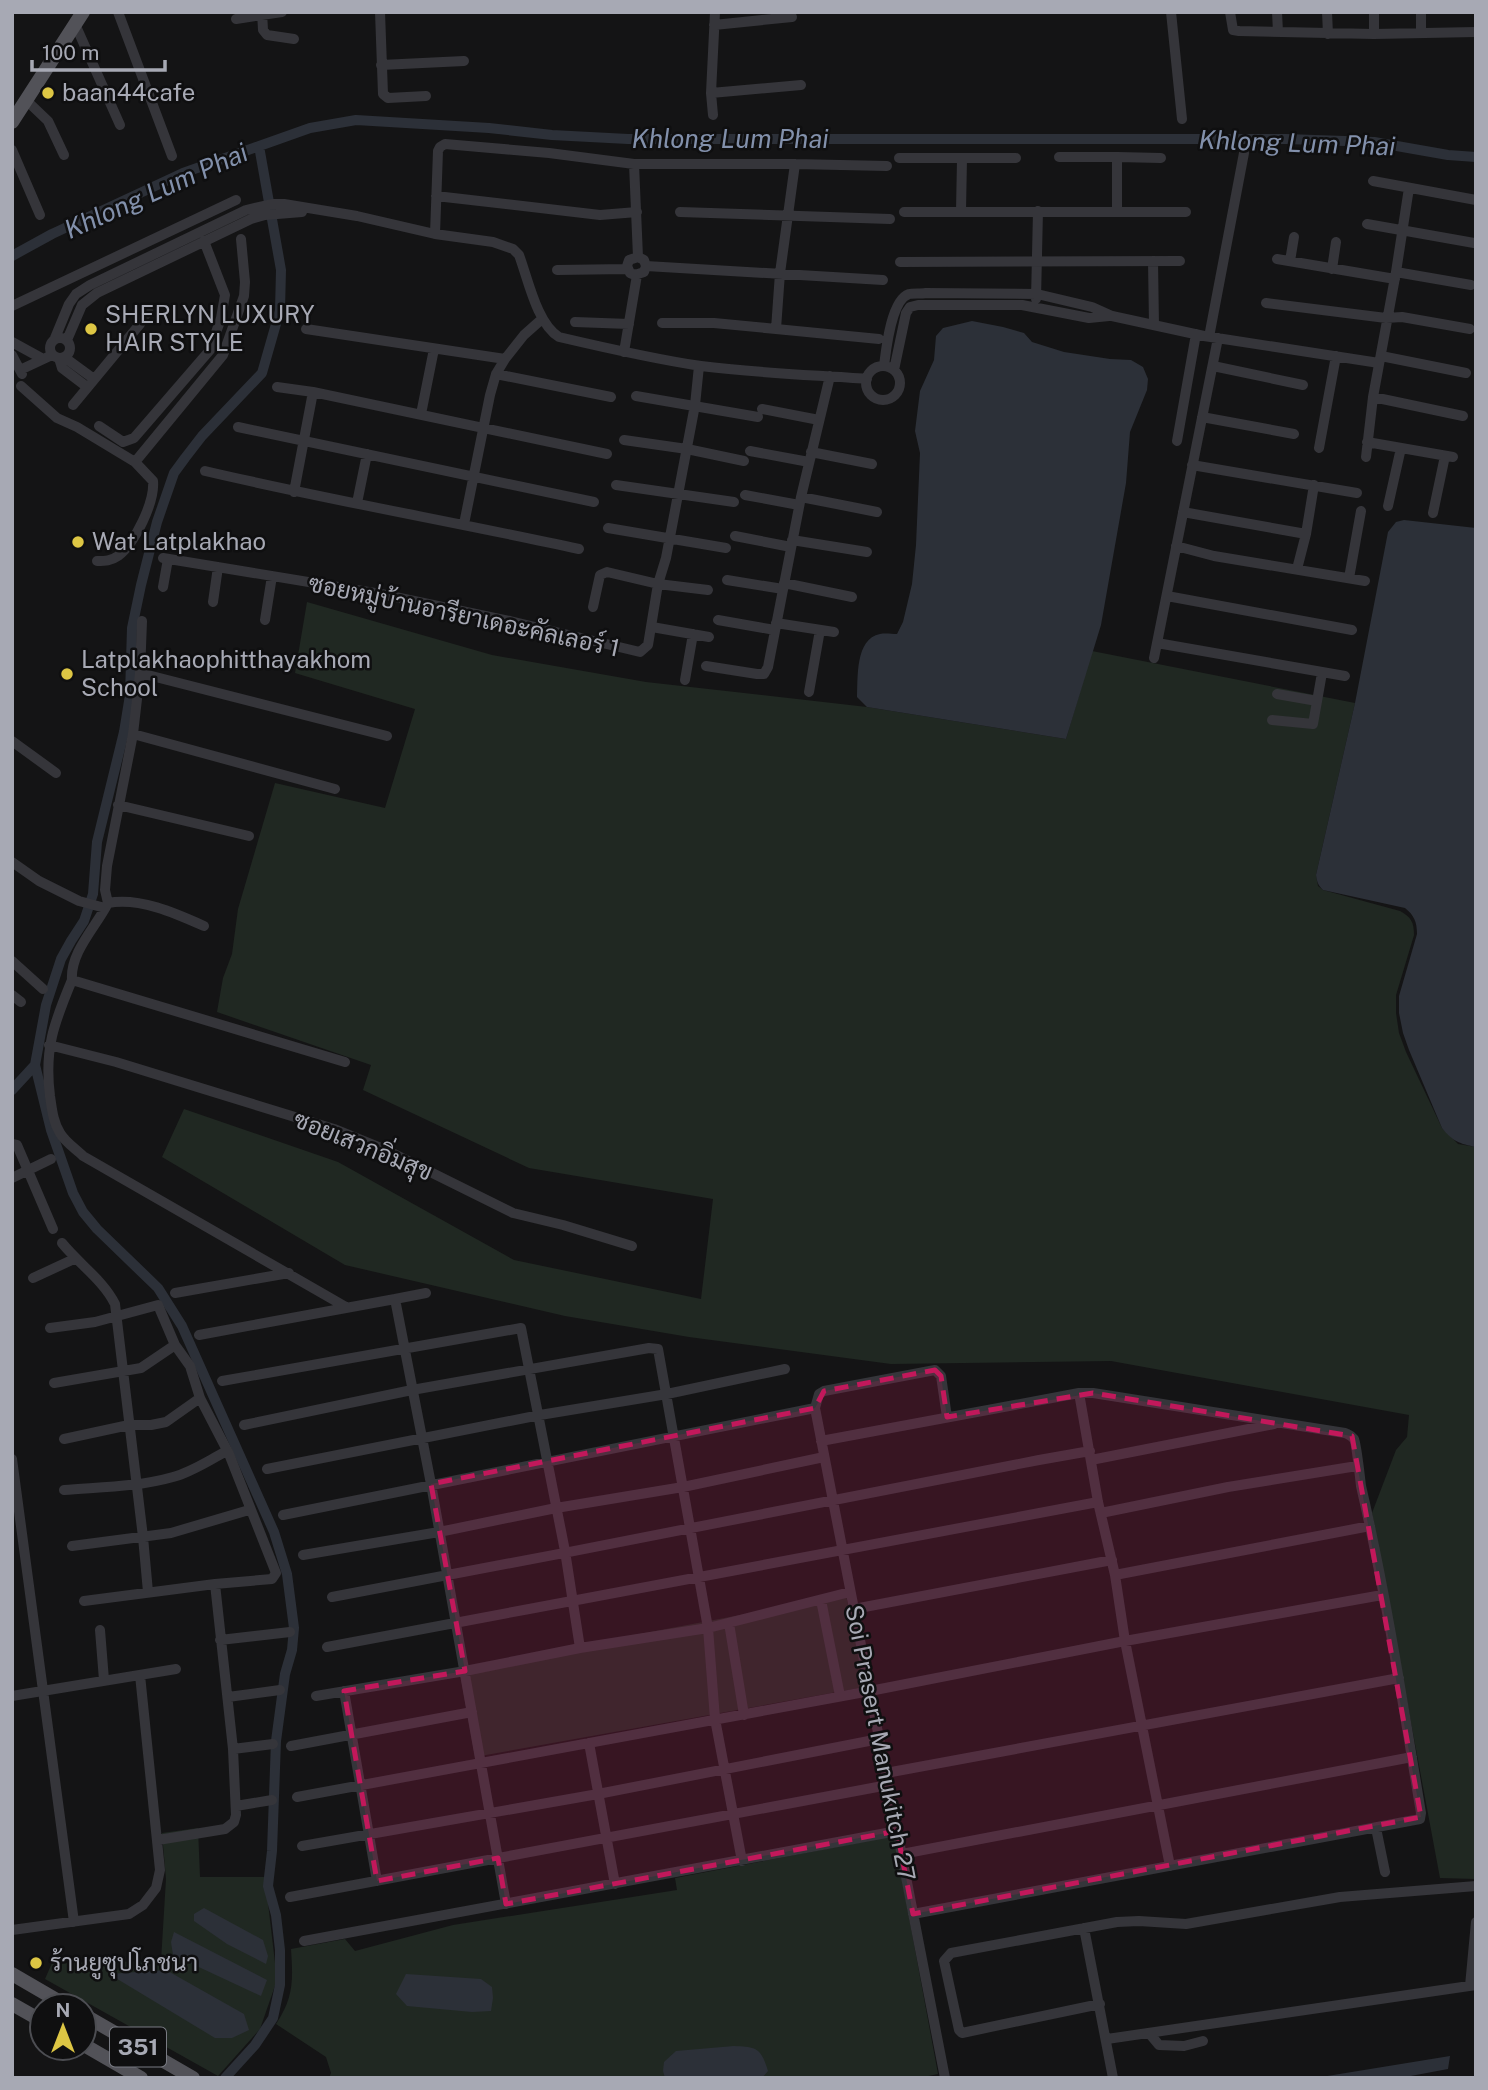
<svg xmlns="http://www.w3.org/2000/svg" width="1488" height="2090" font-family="'Public Sans',Sarabun,sans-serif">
<rect width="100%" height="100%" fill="#141415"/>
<path fill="#202822" d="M307,602L492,655L646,682L867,707L1066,739L1092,651L1355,703L1316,875L1318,886L1323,890L1400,911C1411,917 1414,922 1414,935L1396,995V1013L1399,1033L1406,1052L1442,1128L1458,1144L1476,1147V1879L1440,1878L1372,1513L1396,1450L1407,1437L1409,1415L1111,1361L891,1364L689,1337L565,1316L345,1265L162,1157L184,1109L338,1162L514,1260L701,1299L713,1199L529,1168L363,1090L371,1065L217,1012L223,978L232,954L238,909L275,783L385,808L415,709L295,673Z
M846,1595L865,1687L475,1757L459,1668Z
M198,1828L200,1877H265L277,1980L260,2029L218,2076L45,1979L52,1963L161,1961L166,1879L162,1833Z
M894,1836L938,2074L919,2078H329L331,2073L326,2057L276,2024C294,1997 293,1980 291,1949L345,1939L355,1951L453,1925L677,1890L675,1878Z"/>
<path fill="#2c3038" d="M972,321L1003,327L1024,333L1032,342L1064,352L1110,359L1131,360L1143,367L1148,379L1147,390L1130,432L1126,483L1101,625L1066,739L867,707L857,697C858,678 855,639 880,634C885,633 892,634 897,634L903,622L912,584L916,545L920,453L915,431L920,391L934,360L936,336L943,328Z
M1404,520L1476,528V1147C1460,1144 1452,1141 1442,1128L1409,1050L1403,1033L1399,1013V996L1417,934C1417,922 1414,915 1405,908L1323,890C1318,885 1317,882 1316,875L1355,703L1388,532L1396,522Z
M204,1908L263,1940L268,1956L266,1964L227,1944L194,1921V1914Z
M174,1932L267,1980L261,1996L173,1955L171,1942Z
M166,1970L244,2014L249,2030L232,2038H215L109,1974Z
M406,1974L481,1979L492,1987L493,1998L491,2011L472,2012L407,2006L396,1994Z
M734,2046C757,2047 761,2048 768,2071L762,2078H665L663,2071L664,2062L676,2051Z
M1450,2056L1448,2069L1400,2078H1315Z"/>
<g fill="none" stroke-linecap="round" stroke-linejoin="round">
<path stroke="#2c3038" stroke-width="10" d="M12,256L52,234L183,173L310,128L356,120L489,128L552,135L628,139H1286L1374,142L1448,155L1476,157
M12,1090L35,1065
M225,2078L255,2045L273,2018L280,1985V1950L276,1915L268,1886L272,1851L276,1741L285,1674L292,1650L294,1628L287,1574L274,1532L182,1326L158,1288L97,1229L83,1212L73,1193L51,1130L35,1065L46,1005L61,959L71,941L84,921L93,894L97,842L124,732L130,695L132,628L141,585L157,522L174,473L185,458L202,436L262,373L280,310L281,270L259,146"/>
<path stroke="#35353a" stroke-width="10" d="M118,12L172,156
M262,12L263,30L267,35L294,39
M380,12L383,94L388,98L426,96
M1171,12L1182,119
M1230,12L1233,30L1239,31L1374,34L1476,32
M1277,12L1278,32
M1327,12L1328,34
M1374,12V34
M236,19L282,12
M75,24L120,125
M714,25L792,17
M1421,33V12
M381,65L464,61
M711,93L801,85
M27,101L48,121L64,155
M713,115L711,93L715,12
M12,150L40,215
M1059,157H1117V211
M1117,157L1161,158
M899,158H1016
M634,164L638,257L644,260L646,266L644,272L635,275L630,273L627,266L629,260L638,257
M795,164L780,273L776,329L879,339
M1373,181L1476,200
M436,196L600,215L637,212
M961,211L962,159
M680,212L890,219
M904,212H1186
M1367,224L1474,243
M435,234L438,151L440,147L445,144L549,153L634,164H795L887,166
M1277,259L1395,279
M1153,261L1154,325
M1290,261L1294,237
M900,262L1180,261
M646,266L883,280
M1332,269L1336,242
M557,270L627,269
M1396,272L1471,285
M1036,299L1038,211
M1266,303L1386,318L1402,317L1470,329
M12,306L236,200
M575,322L629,324
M662,323H714L776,329
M306,329L505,359
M1209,337L1244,153
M50 348a10 10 0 1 1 20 0a10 10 0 1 1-20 0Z
M55,338L69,304L76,294L90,285L246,210L272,204H284L357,216L435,234L493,242L513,249L519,255C528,279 537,324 559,337C606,348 653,359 701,366C756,373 812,375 867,379
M67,340L82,305L97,293L251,219L265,215L302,212
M12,342L43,359
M624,352L637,275
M12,355L22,374
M1381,356L1466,373
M64,357L94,379
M59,358L62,368L87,387
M884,366C886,350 891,300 909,294C913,293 921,294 926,293L1037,294L1092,307L1112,316L1204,336L1379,363
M1213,366L1303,385
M866 383a17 17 0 1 1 34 0a17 17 0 1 1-34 0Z
M20,370L52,355
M894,370L906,313L910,307L918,305H1022L1089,318L1109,316
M496,374L611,397
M21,386L57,418L77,427L135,462L153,481C155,502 135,543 118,556C111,561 105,561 97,561
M277,387L313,392L607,454
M636,396L758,417
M1373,397L1463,416
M73,405L140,324L148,311
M762,409L819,420
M421,414L434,349
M1202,417L1294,434
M99,426L123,442L134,438L210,350L221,318L225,295L204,241
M238,427L594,502
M624,440L687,449L744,461
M1177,441L1196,334
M1367,442L1453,457
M1319,448L1336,356
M750,451L809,462
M811,452L872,464
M1366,457L1373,397L1396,272L1409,188
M135,462L223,355L244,296L245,282L241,239
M1192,465L1357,493
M205,471C329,500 455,522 579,549
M616,485L734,502
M294,492L313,392
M745,495L799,505
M801,497L877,512
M357,503L367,454
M1388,506L1401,448
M1183,512L1306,534
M1433,513L1445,456
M464,524L490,395L496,374L505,359L524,335L542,319
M608,528L726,548
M735,536L791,547
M792,540L867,552
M1176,546L1214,556L1365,581
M163,558L381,594L510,621L640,652L648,645L658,584L666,558L695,405L699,366
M1297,569L1306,534L1314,485
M1349,578L1361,511
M727,580L783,589
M784,583L852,597
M163,587L168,559
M1167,596L1352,630
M213,602L218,567
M593,607L600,575L607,572L658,584L708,590
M265,620L272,576
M718,620L775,630
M776,623L834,632
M652,627L709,637
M1157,643L1345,676
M1154,658L1218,338
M706,666L757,674H764L768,667L801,497L830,376
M140,673L387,736
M685,680L693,634
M809,692L820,630
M1277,694L1317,701
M1272,720L1313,724L1322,673
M133,734L335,789
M12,741L56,773
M118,805L249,836
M12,862L39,881L79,901L105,908
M108,903L105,890L107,866L133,734L140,673L142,621
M204,926C175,913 139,897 108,903C96,927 70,952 72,980C54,1023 44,1049 50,1096C52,1109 53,1122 60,1133C65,1142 76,1149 83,1156L346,1307
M12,961L43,989
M72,980L345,1062
M12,995L21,1002
M49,1045L116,1062L334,1129L388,1151L513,1213L563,1225L632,1246
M12,1144L17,1145L53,1229
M12,1178L51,1159
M62,1243C79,1264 103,1280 115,1304L143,1537L148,1592
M33,1278L74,1259
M175,1293L289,1273
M395,1299L426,1293
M50,1328L95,1322L158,1305L175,1345L190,1366L200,1398L229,1454L276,1573L272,1579L215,1584L84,1601
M199,1335L395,1299L431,1484L506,1904
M222,1381L521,1328L565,1551L580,1648
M54,1383L141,1368L175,1345
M1079,1393L1098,1502L1115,1575L1125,1641L1170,1866
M244,1425L412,1390L649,1348L658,1349L708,1628L715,1719L742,1861
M64,1439L129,1425H151L166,1422L200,1398
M821,1441L1079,1393H1093L1345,1433C1349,1435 1351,1435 1354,1439C1356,1442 1360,1477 1361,1486C1386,1594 1403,1704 1421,1813L1420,1819L913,1914
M12,1459L74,1922
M1091,1460L1274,1424
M267,1469L540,1415L667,1394L785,1369
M64,1490C100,1487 138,1487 173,1477C192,1472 209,1460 227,1451
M1101,1513L1228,1487L1357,1466
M283,1515L815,1408
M72,1546L171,1533L249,1510
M303,1555L439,1532L556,1508L683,1487L824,1457
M1115,1575L1370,1526
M332,1597C568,1553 804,1506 1039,1460L1090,1451
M821,1600L840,1696
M854,1609L1112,1560
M729,1623L744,1715
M100,1630L104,1680
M220,1640L290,1632
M327,1647C584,1598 842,1552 1098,1502
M344,1691L377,1881
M12,1696L176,1669
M316,1696L465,1671L580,1648L708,1628L850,1592
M228,1697L280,1690
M589,1743L615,1884
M291,1746L472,1712
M233,1749L273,1744
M886,1773L1399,1678
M297,1797L870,1691L1125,1641L1382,1595
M236,1806L272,1800
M1376,1828L1385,1872
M158,1840L225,1829L234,1822L236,1815L233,1749L215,1584
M302,1846L598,1794L879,1739
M902,1854L1412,1757
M290,1897L888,1785
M1084,1928L1113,2078
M12,1930L129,1914L143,1905L156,1888L160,1870L140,1675
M304,1941L897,1831
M1470,1986L1476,1922
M1100,2004L962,2033L959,2030L944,1961L951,1953L1117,1922L1139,1921L1186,1924L1340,1897L1476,1886
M1149,2033L1159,2045L1184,2046L1203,2041
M1107,2039L1476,1985
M945,2078L815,1408L819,1394L824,1391L935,1370L941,1376L947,1417"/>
<path stroke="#525258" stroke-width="14" d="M12,122L83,12
M12,1974L67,2006
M12,2004L42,2021
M84,2015L193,2078
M84,2045L141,2078"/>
</g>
<path fill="#c2185b" fill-opacity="0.2" stroke="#c2185b" stroke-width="5" stroke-dasharray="14 9" stroke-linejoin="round" d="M935,1370L941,1376L947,1417L1093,1393L1352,1436L1421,1817L913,1914L897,1831L506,1904L498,1858L377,1881L344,1691L465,1671L431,1484L815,1408L824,1391Z"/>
<g fill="#ddc644" stroke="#0f0f10" stroke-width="2.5">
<circle cx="48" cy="93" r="7"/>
<circle cx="91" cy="329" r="7"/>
<circle cx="78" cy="542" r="7"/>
<circle cx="67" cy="674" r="7"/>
<circle cx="36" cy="1963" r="7"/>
</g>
<g text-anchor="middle" stroke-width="5" stroke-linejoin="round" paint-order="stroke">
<rect fill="#0f0f10" stroke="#797b83" stroke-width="2" x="110" y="2027.5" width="56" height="39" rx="5"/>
<g font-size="23" font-weight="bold" fill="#a7a9b4">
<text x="138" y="2055">351</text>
</g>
<g font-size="24" fill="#a7a9b4" stroke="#0f0f10" text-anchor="start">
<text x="62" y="101">baan44cafe</text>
<text x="105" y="323">SHERLYN LUXURY<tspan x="105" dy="28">HAIR STYLE</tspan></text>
<text x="92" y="550">Wat Latplakhao</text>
<text x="81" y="668">Latplakhaophitthayakhom<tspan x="81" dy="28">School</tspan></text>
<text x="50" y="1971">ร้านยูซุปโภชนา</text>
</g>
<g font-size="24" fill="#a7a9b4" stroke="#0f0f10">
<text transform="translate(464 616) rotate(12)" y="8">ซอยหมู่บ้านอารียาเดอะคัลเลอร์ 1</text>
<text transform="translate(363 1146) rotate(22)" y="8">ซอยเสวกอิ่มสุข</text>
<text transform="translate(880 1743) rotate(79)" y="8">Soi Prasert Manukitch 27</text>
</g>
<g font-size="26" font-style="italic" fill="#8290ab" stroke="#0f0f10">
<text x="730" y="148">Khlong Lum Phai</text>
<text transform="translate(1297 143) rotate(2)" y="9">Khlong Lum Phai</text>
<text transform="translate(156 191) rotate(-24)" y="9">Khlong Lum Phai</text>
</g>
</g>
<rect width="1488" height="2090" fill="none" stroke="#a7a9b4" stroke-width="28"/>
<g transform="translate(63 2027)"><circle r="33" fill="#0f0f10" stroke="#4c4d52" stroke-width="2"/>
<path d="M0-5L12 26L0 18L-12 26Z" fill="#ddc644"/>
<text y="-10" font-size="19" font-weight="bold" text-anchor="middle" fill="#a7a9b4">N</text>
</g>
<path d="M32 60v10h133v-10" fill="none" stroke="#a7a9b4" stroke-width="3.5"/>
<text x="42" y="60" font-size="21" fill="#a7a9b4" stroke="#0f0f10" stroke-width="5" paint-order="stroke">100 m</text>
</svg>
